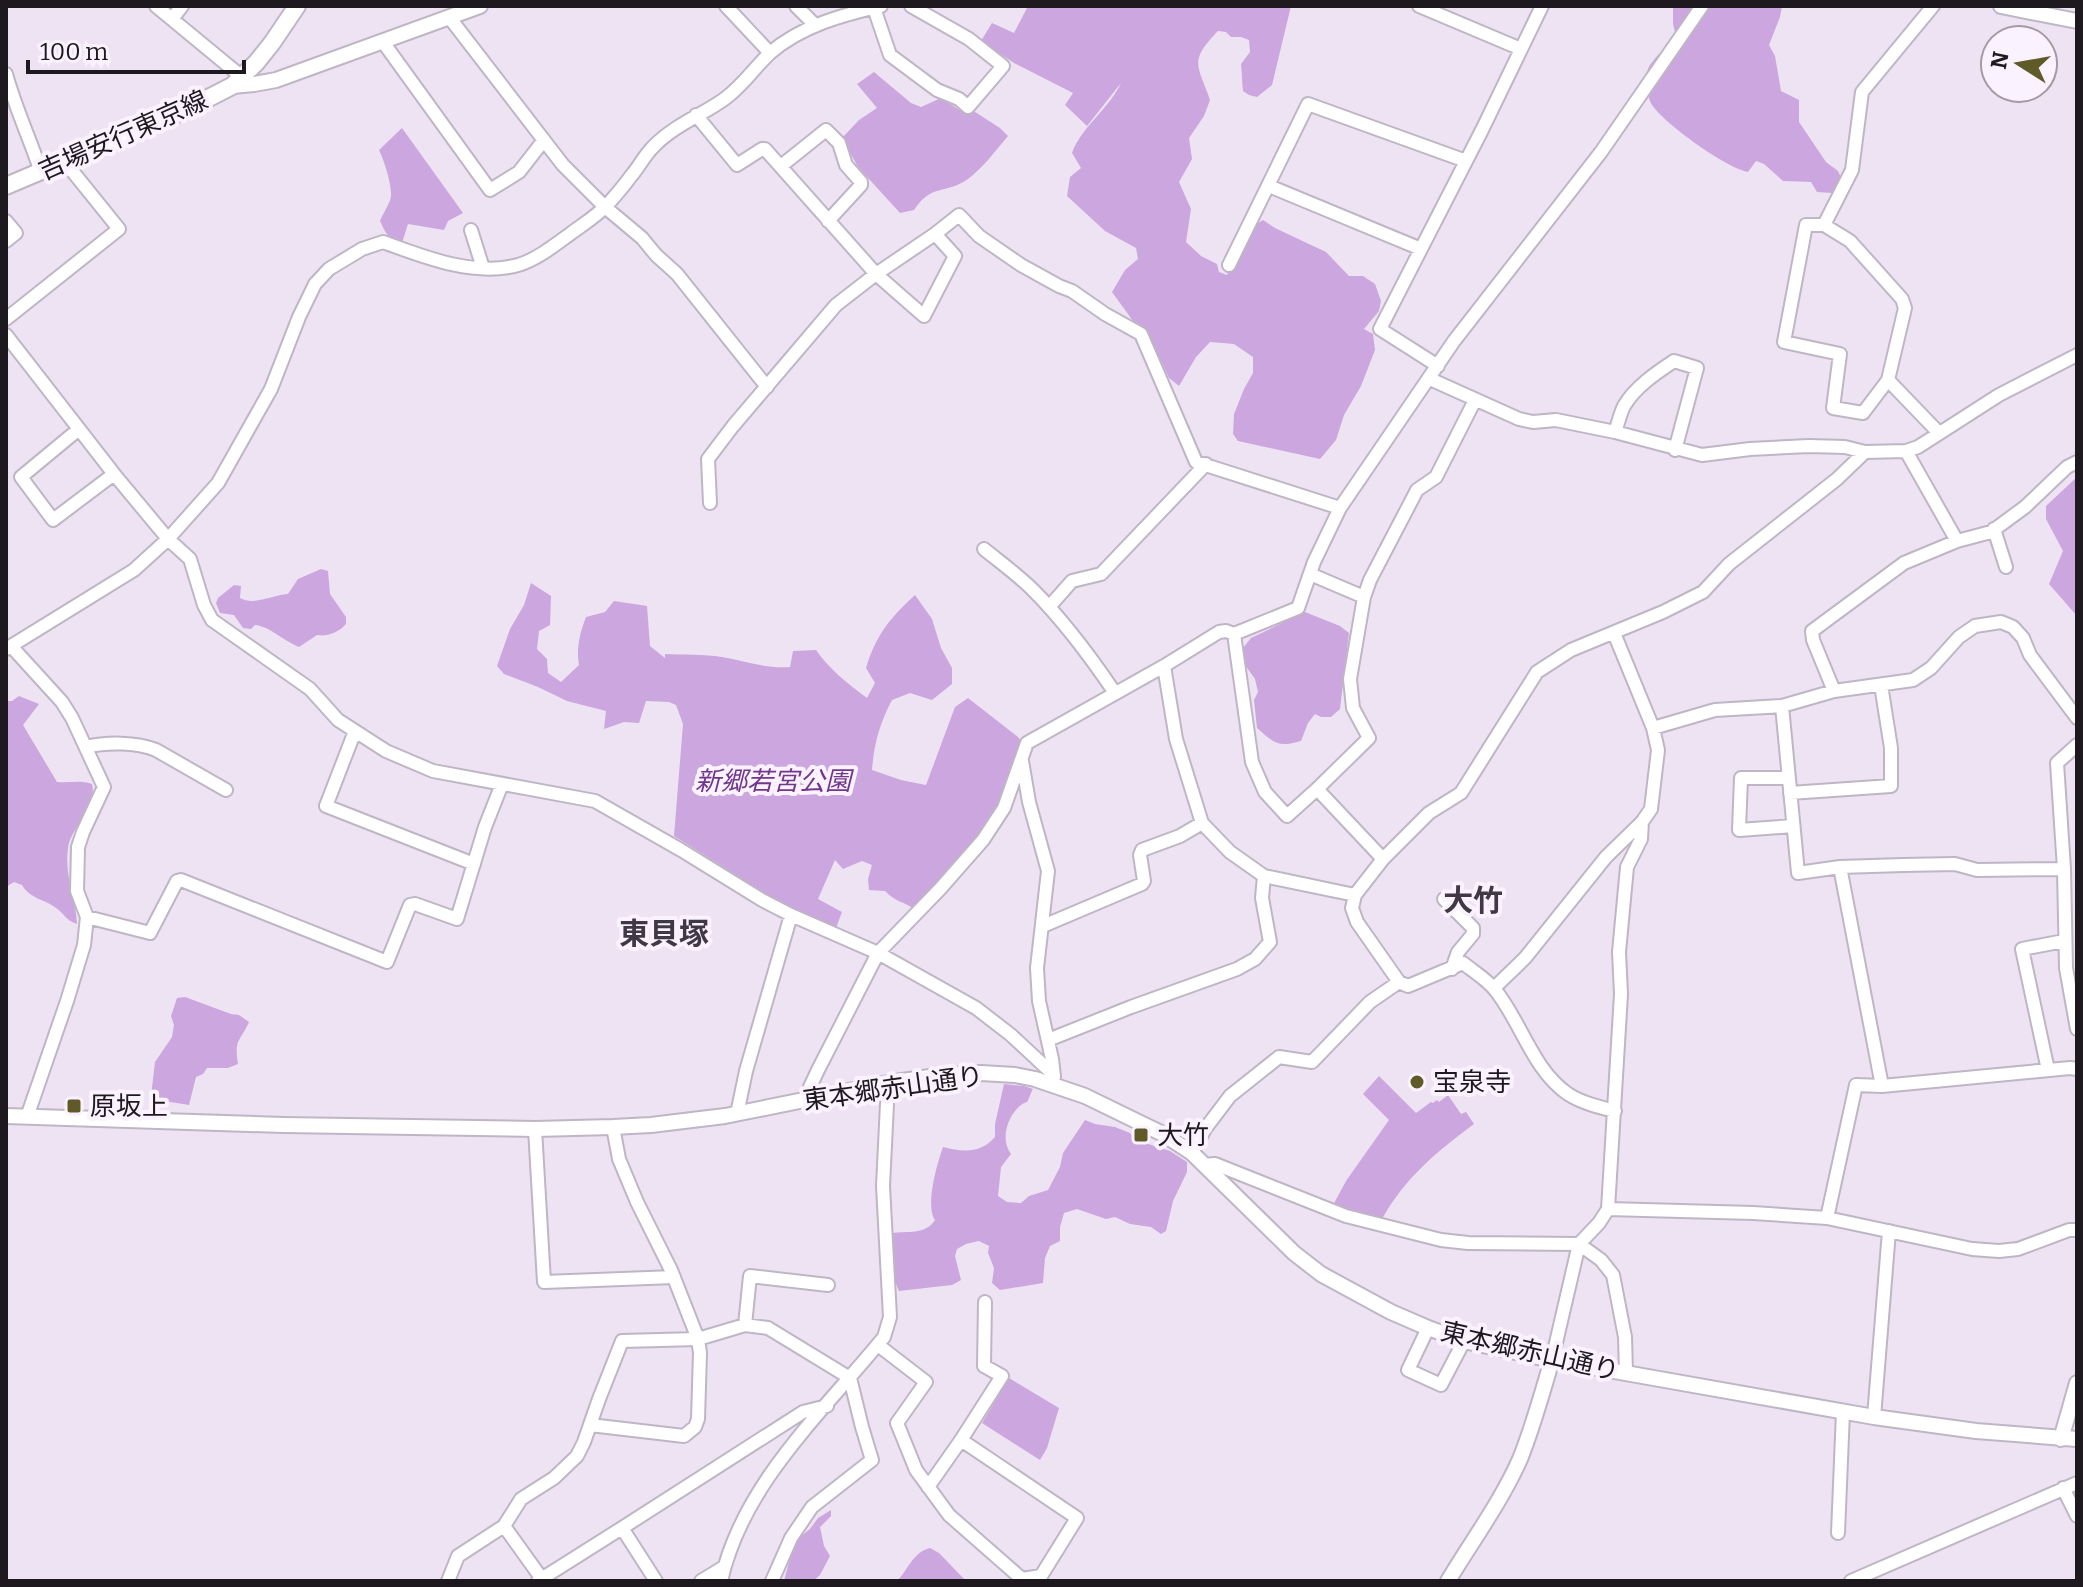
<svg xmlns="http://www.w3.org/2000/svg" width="2083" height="1587" font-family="Bitter,'Noto Sans JP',serif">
<rect width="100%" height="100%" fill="#eee3f3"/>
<path fill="#cca6df" d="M1028,6H1291L1272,85L1257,97L1249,95L1243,91C1242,82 1242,74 1241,64L1250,52L1249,40L1241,37H1231L1226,32L1218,31C1188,62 1198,65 1210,100L1204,116L1189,138L1192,159L1179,182L1191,209L1186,242L1201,256L1217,264L1219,272L1227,275L1251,227L1263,220L1275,228L1326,252L1349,276H1363L1375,284L1381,301L1379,311L1364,329L1373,334L1375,350L1361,386L1344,415L1336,440L1320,459L1238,441L1233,434L1234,414L1244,389L1253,373V357L1234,344L1210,342L1196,357L1179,386L1169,378L1159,357L1112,292L1125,270L1138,259L1136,248L1105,231L1067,196L1070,177L1081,168L1072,153C1082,126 1109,109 1121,83L1087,126L1065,105L1073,93L1014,63L981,41L992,23L1014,33Z
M1673,6H1782L1780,17L1769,45L1775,56L1781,91L1799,100V122L1826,162L1838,171L1843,182L1832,193L1817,192L1811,182L1783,181L1764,164L1756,161L1748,172C1726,168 1665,124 1652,105C1647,97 1645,79 1648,69C1652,59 1669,45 1676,36L1673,24Z
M874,72L911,103L921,107L941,98L966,114L972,110L1000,128L1008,136C996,150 983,168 968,179C945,195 932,183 914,210L900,213L858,167L842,138L859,120L877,108L857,84Z
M402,128L463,213L448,221L444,230L408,224L402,243C388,239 386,234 380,221C383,213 390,204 391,196C392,185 384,160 379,150Z
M2077,477V616L2049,584L2063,551L2046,519V506Z
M321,569L328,571L330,594L346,617V624C339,632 328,637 317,635L299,647C284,641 269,626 255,625L251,629L243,628L234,615L220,613L216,603L218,598L234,585L241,586L240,598C254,606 272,595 288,594L298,579Z
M531,583L551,596L550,625L539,631L537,649L547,659L548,673L561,682L579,665C576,648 580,633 586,617L605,612L614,601L647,606L650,646L665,658V654C684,655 703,654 722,657C745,661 766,669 790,667L793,651L816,650C830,670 847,683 867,698L875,683L866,668C876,635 890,618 915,595L932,619L941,648L952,668V684L932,700L910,693L892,700C880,723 874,743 872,770L901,780L926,785L955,707L968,698L1018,737L1024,745L1011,783L987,831L915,909C904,902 894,901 885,891L869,890L868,879L872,865L862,861L843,869L835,860L818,899L842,912L836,928L777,901L674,836L683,724L676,705L669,702L646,701L639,723L624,722L604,729L606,711L567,701L538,687L504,674L497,666L510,629L524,605Z
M1305,612L1340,626L1349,633L1340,709L1331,717H1321L1315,714L1308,723L1301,741C1278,748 1274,743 1257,728L1254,700L1258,692L1255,679L1245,665L1243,648L1251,638Z
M19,696L39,704L23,725L57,782C70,783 80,780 92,784C98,809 71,826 68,848C64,875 76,898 77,924C64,919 66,915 56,908C45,899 30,899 22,885L14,882L6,887V701H12Z
M185,997L231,1014L239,1015L249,1022C240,1042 234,1039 238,1064L228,1068H207L203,1074L196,1077L189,1105L164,1101L155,1105L151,1096L155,1062L172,1037L174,1025L171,1016L177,998Z
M1379,1076L1416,1113L1431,1102L1433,1103L1437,1100L1439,1102L1448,1095L1461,1114L1466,1112L1474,1124C1436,1152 1405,1178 1382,1219L1332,1207L1346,1181L1389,1120L1363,1094Z
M1004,1084L1024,1086L1033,1089C1032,1090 1028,1101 1027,1102C1025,1103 1023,1103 1021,1105C1007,1116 1000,1140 1011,1154L1001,1167L998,1196L1007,1202L1021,1203L1029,1196L1048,1190L1060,1167L1063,1153L1085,1120L1095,1124L1115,1127L1130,1133L1136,1140L1170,1151L1187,1162V1172L1173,1201L1166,1231L1161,1234L1151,1227L1130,1224L1115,1217L1106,1219L1077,1209L1064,1213L1060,1227V1241L1050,1246L1045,1258L1043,1283L1000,1290L992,1283L994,1268L988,1253L989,1246L979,1241L966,1244L957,1249L955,1256L961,1280L952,1285L899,1291L894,1279L892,1233C907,1231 926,1235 935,1220C925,1206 937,1164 943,1147C963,1152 980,1154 995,1137V1124Z
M1009,1378L1059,1408L1047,1448L1040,1460L982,1423Z
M831,1510V1516L820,1527L824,1546L830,1556L820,1575L813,1581H784L793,1547L801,1536L810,1529L818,1518Z
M930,1548L939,1553L966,1581H897C909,1569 912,1553 930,1548Z"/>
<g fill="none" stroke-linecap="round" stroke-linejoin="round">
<defs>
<path id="minor" d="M156,6L242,77
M726,6L770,53
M796,6L815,25
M1419,6L1521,49
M1933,6L1862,92L1852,170L1824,225L1850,241L1902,299L1905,308L1888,380L1939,433
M874,8L890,55L937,90L959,99L968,107L1003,66L969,39L911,6
M449,17L563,165L605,207L642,238L656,255L677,274L767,387
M172,19L182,6
M383,42L490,190L519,172L544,140
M6,74C15,107 30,139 41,172
M696,115L737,165L762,149H765L876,274L924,316L955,256L935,234
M781,166L826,130L839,143L846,165L861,182V185L828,221
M1269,186L1421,249
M6,221L16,233L6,241
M1824,225H1806L1784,342L1840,354L1833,408L1863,413L1888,380
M471,230L483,268
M1229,265L1308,104L1466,161
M6,319L119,229L65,162
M6,335L114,474L168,539L190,559L204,605L212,620L310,689L338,720L386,751L433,771L595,801L681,850L762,900L791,915L878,953L976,1008L1011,1035L1054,1075
M1438,366L1380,329L1482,130L1542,6
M1430,379L1519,419L1533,422L1556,420L1615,432L1702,455L1750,449L1809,446L1845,447L1865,452
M79,429L21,477L53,520L114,474
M1615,432C1618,424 1620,414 1624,406C1635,387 1656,373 1674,361L1697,368L1675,450
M1906,451L1957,541
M710,503L708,459L733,426L836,305L876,274L935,234L959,215L979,236L1021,265L1059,286L1072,291L1105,314L1141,334L1196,462L1340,508
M1994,529L2006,567
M984,549C1000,562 1018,575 1033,590C1064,621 1090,656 1115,693
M1310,574L1364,597
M1049,607L1072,581L1101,574L1206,464
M1234,634L1252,762L1265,792L1287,816L1317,789
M11,646L62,702L72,718L104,787L83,832L78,847L77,891L87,917L84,945L67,1001L27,1117
M6,649L134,570L168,539L218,483L271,389L299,317L315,284L329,269L362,249L383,242C424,257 474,277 518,265C536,260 555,245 570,234C582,225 597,216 608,204C616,195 624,186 631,176C639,167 644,156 653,147C673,126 700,116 723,100C742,87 754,68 770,53C801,26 842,15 881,6
M1164,666L1176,739L1202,823
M1834,691L1813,640L1812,631L1904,563L1957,541L1991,532L2025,507L2067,467L2077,462
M1782,706L1798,873L1840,867L1903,865L1955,864L1977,870L2064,869
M1653,728L1715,710L1782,706L1834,691L1913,680L1931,668L1959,637L1975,626L2001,622L2013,627L2023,638L2030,655L2077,718
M355,731L326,806L474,864
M2077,745L2057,763L2064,869L2066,968L2077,1029
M86,747C107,742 136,742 156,750L226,790
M1022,761L1029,802L1048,871L1037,968L1039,1001L1052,1059L1054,1077
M1787,778H1741L1739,830L1793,826
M1790,793L1891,786V748L1881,685
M1383,859L1317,789L1369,738L1353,708L1350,679L1364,597L1370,580L1417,490L1436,477L1475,400
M1840,867L1882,1086
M1444,899L1473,928V934L1458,952L1452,969
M87,917L150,933L177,881L181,880L387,962L410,905L415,904L457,919L485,827L502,784
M1043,926L1142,884L1144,881L1140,855L1142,850L1180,836L1202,823L1230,852L1264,876L1355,895
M1494,988L1525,958L1606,857L1642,822L1651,809L1658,750L1653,728L1614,633
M1048,1040L1131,1007L1237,969L1255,959L1270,942L1262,898L1264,876
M2048,1070L2022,949L2064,941
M808,1099L810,1087L818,1070L878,953L940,889L983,840L1004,808L1027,743L1164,666L1219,632L1226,631L1234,634L1298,608L1314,562L1340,508L1454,341L1601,152L1702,6
M1615,1111C1599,1107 1582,1103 1568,1094C1533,1070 1522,1024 1496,991C1488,980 1474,972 1463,963L1408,986L1399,982L1357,922L1352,908L1355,895L1383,859L1429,813L1461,793L1537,672L1571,650L1663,612L1703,592L1729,564L1837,479L1865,452L1906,451L1918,447L1999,395L2077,355
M737,1114L746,1071L791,915
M535,1129L544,1282L674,1277
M1192,1153L1205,1129L1230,1096L1279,1057L1312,1062L1370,1002L1399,982
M1203,1165L1215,1164L1346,1216L1441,1240L1468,1243L1579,1244L1601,1260L1613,1275L1625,1337L1626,1372
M1608,1209L1753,1213L1827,1218L1972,1249L1999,1251L2018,1249L2069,1230H2077
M1827,1218L1856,1085L1882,1086L2070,1068L2077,1069
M745,1325L750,1276L828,1285
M1428,1328L1408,1370L1441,1385L1464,1341
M878,1345L926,1382L897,1423L916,1470L949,1515L1022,1579L1041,1576L1077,1518L961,1440L1002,1376L984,1366L985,1302
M1552,1360L1579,1244L1599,1223L1608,1209L1621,994L1619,952L1627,867L1641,839L1642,822
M1874,1417L1889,1231
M590,1425L684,1436L695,1427L698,1419L700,1353L698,1339L671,1270L637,1202L619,1159L613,1127
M928,1487L961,1440
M2063,1488L2077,1516
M504,1526L542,1579
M622,1528L803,1412L827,1406
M1838,1533L1843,1412
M448,1581L458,1556L504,1526L521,1499L554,1478L577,1456L584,1442L599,1399L622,1341L698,1339L745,1325L768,1328L850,1378L862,1427L872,1460L812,1507L791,1538L772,1581
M538,1581L622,1528L656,1581
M701,1581L724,1567
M721,1581C743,1483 823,1412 884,1337L890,1317L883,1186L888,1083
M1851,1581L2077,1483"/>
<path id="tertiary" d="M2001,6L2077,21
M232,86L254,84L276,80L480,6
M6,1116L283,1125L535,1129L613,1127L651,1125L725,1116L888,1083L937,1076L981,1073L1015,1075L1035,1079L1085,1096L1163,1134L1192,1153L1294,1253L1321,1274L1391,1312L1428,1328L1464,1341L1552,1360L1874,1417L1976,1431L2077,1439
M2061,1439L2077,1383
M1448,1581C1472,1541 1501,1502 1520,1459C1533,1427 1542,1393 1552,1360"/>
<path id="secondary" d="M6,186L183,111L232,86L256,63L272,43L297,6"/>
</defs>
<use href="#minor" stroke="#bfb6c5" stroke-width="16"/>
<use href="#tertiary" stroke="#bfb6c5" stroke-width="18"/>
<use href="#secondary" stroke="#bfb6c5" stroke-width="20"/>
<use href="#minor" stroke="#fff" stroke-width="12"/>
<use href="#tertiary" stroke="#fff" stroke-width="14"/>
<use href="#secondary" stroke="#fff" stroke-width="16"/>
</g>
<g fill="#5f5a27" stroke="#faf2fe" stroke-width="3">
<circle cx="1417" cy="1082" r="8"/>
<rect x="66" y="1098" width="16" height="16" rx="4"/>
<rect x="1133" y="1127" width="16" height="16" rx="4"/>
</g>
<g text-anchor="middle" stroke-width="8" stroke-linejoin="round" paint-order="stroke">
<g font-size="26" fill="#1d191f" stroke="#faf2fe">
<text transform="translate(123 135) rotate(-24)" y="9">吉場安行東京線</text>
<text transform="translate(893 1088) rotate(-8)" y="9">東本郷赤山通り</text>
<text transform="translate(1530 1351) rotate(13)" y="9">東本郷赤山通り</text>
</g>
<g font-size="26" font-style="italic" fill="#72368c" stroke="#faf2fe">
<text x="773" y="790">新郷若宮公園</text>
</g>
<g font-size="26" fill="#1d191f" stroke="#faf2fe" text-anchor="start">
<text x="1433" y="1091">宝泉寺</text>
<text x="90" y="1115">原坂上</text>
<text x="1157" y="1144">大竹</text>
</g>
<g font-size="30" font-weight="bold" fill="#403844" stroke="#faf2fe">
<text x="1473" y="911">大竹</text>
<text x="664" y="944">東貝塚</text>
</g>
</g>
<rect width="2083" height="1587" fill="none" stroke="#1d191f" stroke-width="16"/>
<g transform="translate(2019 64) rotate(281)"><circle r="38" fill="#faf2fe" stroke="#a29ba5" stroke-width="2"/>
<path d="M0-6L14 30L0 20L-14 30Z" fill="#5f5a27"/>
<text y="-12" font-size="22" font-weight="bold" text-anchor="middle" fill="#1d191f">N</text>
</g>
<path d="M28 60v12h216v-12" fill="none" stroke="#1d191f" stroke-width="4"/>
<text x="40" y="60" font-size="24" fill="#1d191f" stroke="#faf2fe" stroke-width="6" paint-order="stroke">100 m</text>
</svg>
